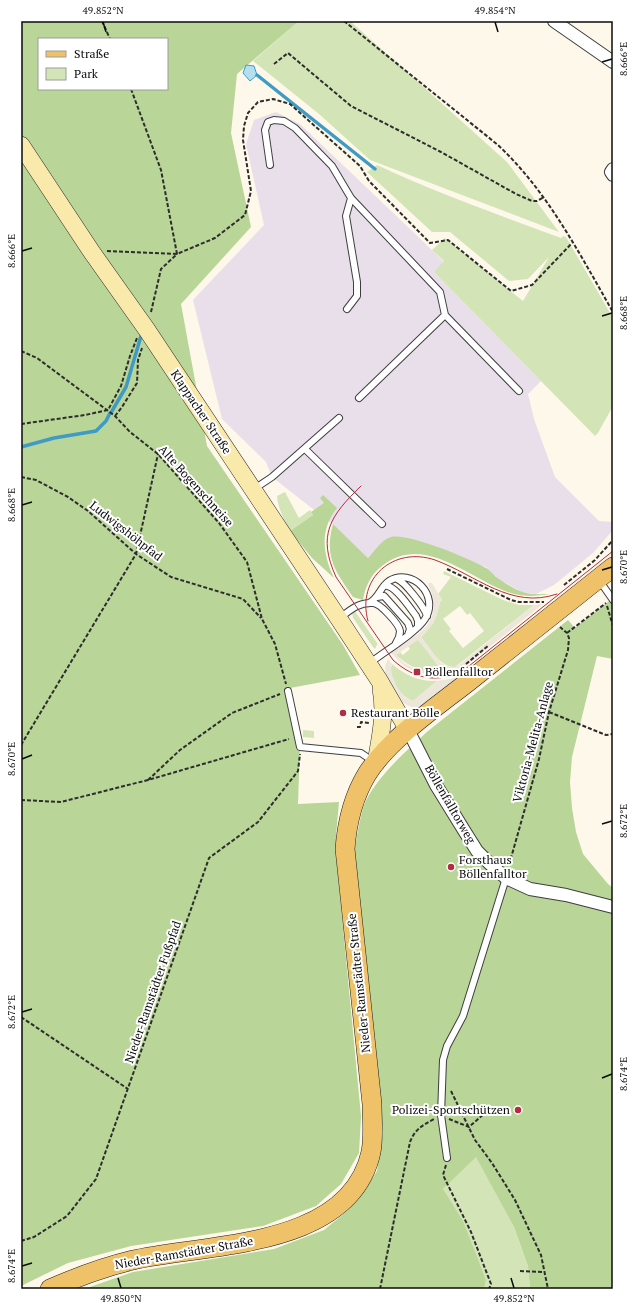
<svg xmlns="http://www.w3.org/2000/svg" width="634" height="1310" font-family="'PT Serif',serif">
<rect width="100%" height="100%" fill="#fef8ea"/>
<path fill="#e8dfea" d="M276,112L300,124L432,250L444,262L434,272L541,381L528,394L534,419L555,477L599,521L613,522V530L593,553L554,585L536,594L522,592L497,578L486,567L383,542L368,558L336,527L272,477L266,462L222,419L193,300L264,225L246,144L254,120Z"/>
<path fill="#d3e5b7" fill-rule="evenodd" d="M299,21H350L507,162L559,232L370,160L319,114L253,61Z
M377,165C437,193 499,215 561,238L563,236L566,237L613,318V406L598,433L595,436L434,272L444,261L432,250L445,238L523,301L549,257L528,279L509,281L450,232H432L367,172Z
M285,492L299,518L310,510L313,515L290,531C284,519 278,509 277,496Z
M444,571L503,600L519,605H534L455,667C439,667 430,648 421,637C432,627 437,616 440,602L442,600L438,594L451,577L443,574ZM460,606L467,615L470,613L484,631L463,648L449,631L451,629L443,619Z
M354,610L377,643V645L375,649L373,647L353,618L352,612Z
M418,639L443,672C424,673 411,668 397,656L396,655L400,652L403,655L410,649L408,646Z
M392,664C405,675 420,682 437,681L413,701C400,696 387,678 392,664Z
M303,730L314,731V738L303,737Z
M476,1156L514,1227L528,1266L530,1289H484L486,1280L443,1189Z"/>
<path fill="#b9d598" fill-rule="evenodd" d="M21,21H299L237,74L231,133L251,227L181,304L207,446L343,645L360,675L290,688L300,744L298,804L339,802L336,835V854L361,1116L359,1153L341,1184L316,1206L263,1226L131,1246L68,1263L21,1286ZM39,39H167V89H39Z
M323,495L337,508C319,530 323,555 334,578L312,558L290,531L313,515L311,512L324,503L320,498Z
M333,524L368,558C374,552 382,539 391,537C408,533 468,558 484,567C489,569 492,573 496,577C502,581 515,590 523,592C531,595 541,594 550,594C538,596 526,597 514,594C472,582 425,531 382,566C371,574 365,587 363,600L353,597C335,571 324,557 333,524Z
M613,598V659L597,656L572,757L570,782L572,808L576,832L583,854L608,884L613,888V1289H530L528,1266L514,1227L476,1157L443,1189L463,1221L486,1280L484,1289H84L133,1272L274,1249L324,1230L346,1212L362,1194L377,1171L383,1133L354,851C357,837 359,822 363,808C372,781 407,750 428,731L568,620L575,628Z"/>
<path fill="#ece6db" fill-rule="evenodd" d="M429,583H432L442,600L440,602L437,615L433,624L421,637L441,663L451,667H455L460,664L534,605L543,604L463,668L443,674L433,675L422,673L412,670L403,665L391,653L418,634L427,626L432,617L434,606L432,594L428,584ZM418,640L443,671V672H433L413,668L404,663L396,655Z
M388,659L392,664L391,668L392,675L397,687L405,697L413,701L437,681L456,678L466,672L421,707L414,708L401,702L386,677L385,666Z"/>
<path fill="#b3e0f1" stroke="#3f9bc3" d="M246,65L254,66L257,75L250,81L243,73Z"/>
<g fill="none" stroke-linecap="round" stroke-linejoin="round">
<path stroke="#3f9bc3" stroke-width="3.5" d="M257,75L375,169
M112,411L126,387L141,336
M21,447L54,438L96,431L106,421L110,413"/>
<defs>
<path id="lane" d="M270,165L265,130L268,122L274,120L284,121L295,128L332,166L351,198L440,292L445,315
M347,309L357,296V282L346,216L351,198
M359,398L445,315L519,391
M305,449L382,524
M254,489L272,477L339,418
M397,579C405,582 425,608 427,616
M599,580L613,600
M384,586C394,583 410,608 416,616L418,621V627
M377,597L384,596L408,623L410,629L408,635
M369,603C379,598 380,587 389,581C412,567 440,595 425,619C417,632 384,652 370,663
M340,618C350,610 359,602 373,603C380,603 399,624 400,631C400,635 398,640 396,643
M288,691L300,747L361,753L374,762
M447,1158L441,1115L443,1060L447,1046L463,1016L506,878"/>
<path id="street" d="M554,21L613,62
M613,169L611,172L613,175
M408,730L436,785L465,832L477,851L489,863L506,878L530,889L566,895L613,907"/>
<path id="secondary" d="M21,145L91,251L147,330L339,619L379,680L408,730
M376,763C380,738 386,713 381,689"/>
<path id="primary" d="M50,1289C77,1277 104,1267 133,1260C208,1243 350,1249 371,1152C374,1136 372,1120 372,1104L345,849C347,822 353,797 367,774C388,740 436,707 468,682C516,644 565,605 613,567"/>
</defs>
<use href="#lane" stroke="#3e3e3e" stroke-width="8"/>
<use href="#street" stroke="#3e3e3e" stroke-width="14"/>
<use href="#secondary" stroke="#2d2d2d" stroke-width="18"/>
<use href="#primary" stroke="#1c1c1c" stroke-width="20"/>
<path stroke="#2d2d2d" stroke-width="2" stroke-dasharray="4 2" stroke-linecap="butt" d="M102,21L110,39
M344,21L498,145C548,192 579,253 613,312
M274,64L288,53L351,106L441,152L516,194L532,201H537L544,197
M131,89L161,170L177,254L161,269L151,312
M107,251L177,254L215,238L245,215L251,191L243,140L244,126L248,113L258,102L273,99L290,104L360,166L369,181L430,243L448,240L511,291L532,285L573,242
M21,351L37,358L115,416L130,432L158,454L219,523L247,562L262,619L275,644L286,684
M115,416L122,407L137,383L138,360L142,348
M21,424L85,415L108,410L121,386L130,356L137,338
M21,477L36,480L68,497L88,511L136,554L171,577L243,599L261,618
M447,569L511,600L519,602H544
M564,585L595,560L613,540
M607,606L613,626
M567,633L606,603
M466,664L489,645
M549,712L606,735L613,734
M357,727H360L361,722L369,723
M21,745L136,554L158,454
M148,780L180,750L232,713L280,694
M21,800L61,802L148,780L289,739
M509,865L539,759L549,712L568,650L569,638L567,633L560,627
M21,1017L128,1089
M451,1091L475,1140L492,1163L515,1200L541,1255L548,1289
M449,1119L469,1127L486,1112
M446,1165L443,1175L471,1232L491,1284L489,1289
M21,1241L34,1237L67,1216L96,1179L209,858L258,822L298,771L300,754
M520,1271L545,1272
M380,1289L410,1142C415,1129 423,1125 434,1119"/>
<use href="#lane" stroke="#fff" stroke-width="6"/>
<use href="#street" stroke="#fff" stroke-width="12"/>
<use href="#secondary" stroke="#f9e9aa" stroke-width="17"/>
<use href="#primary" stroke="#efc169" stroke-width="19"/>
<path stroke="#b12d41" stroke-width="1" d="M361,486C330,516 317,535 336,577L393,660C414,679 438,684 464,670L613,551
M368,621C356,578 394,546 435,560C476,575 511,610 557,594"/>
</g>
<path fill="none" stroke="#0b0b0b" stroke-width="1.5" d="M103,22L106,32M495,22L498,32M602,62L612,59M22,251L32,248M602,316L612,313M22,505L32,502M602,570L612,567M22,759L32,755M602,824L612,821M22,1012L32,1009M602,1078L612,1074M22,1266L32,1263M118,1278L121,1288M511,1278L514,1288"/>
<g fill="#b12d41" stroke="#fff" stroke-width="1.5">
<rect x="413" y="668" width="8" height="8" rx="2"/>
<circle cx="343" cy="713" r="4"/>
<circle cx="451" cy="867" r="4"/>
<circle cx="518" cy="1110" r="4"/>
</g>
<g text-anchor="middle" stroke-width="4" stroke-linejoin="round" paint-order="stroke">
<g font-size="12" fill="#0b0b0b" stroke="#fff">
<text transform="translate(201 412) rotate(56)" y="4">Klappacher Straße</text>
<text transform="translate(196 486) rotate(48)" y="4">Alte Bogenschneise</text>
<text transform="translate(126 531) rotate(38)" y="4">Ludwigshöhpfad</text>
<text transform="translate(533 742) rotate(-75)" y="4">Viktoria-Melita-Anlage</text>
<text transform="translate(450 804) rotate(60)" y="4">Böllenfalltorweg</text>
<text transform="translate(359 983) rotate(-96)" y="4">Nieder-Ramstädter Straße</text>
<text transform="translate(153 992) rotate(-71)" y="4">Nieder-Ramstädter Fußpfad</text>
<text transform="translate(184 1253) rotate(-10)" y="4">Nieder-Ramstädter Straße</text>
</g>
<g font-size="12" fill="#0b0b0b" stroke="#fff" text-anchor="start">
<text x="425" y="676">Böllenfalltor</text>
<text x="351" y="717">Restaurant Bölle</text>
<text x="459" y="864">Forsthaus<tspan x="459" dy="14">Böllenfalltor</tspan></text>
<text x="510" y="1114" text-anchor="end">Polizei-Sportschützen</text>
</g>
</g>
<rect width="634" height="1310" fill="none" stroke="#ffffff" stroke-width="44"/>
<rect x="38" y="38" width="130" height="52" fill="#ffffff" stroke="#9d9d9d"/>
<rect x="46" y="51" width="20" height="6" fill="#efc169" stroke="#9d9d9d"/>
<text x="74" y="58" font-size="12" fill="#0b0b0b">Straße</text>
<rect x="46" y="68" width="20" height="12" fill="#d3e5b7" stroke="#9d9d9d"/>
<text x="74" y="78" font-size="12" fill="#0b0b0b">Park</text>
<rect x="22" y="22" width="590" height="1266" fill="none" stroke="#0b0b0b" stroke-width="1.5"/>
<g font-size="10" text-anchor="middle" fill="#0b0b0b">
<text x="103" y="14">49.852°N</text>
<text x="495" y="14">49.854°N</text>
<text transform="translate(623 59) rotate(-90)" y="4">8.666°E</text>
<text transform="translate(11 251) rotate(-90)" y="4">8.666°E</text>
<text transform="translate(623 313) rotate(-90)" y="4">8.668°E</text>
<text transform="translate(11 505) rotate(-90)" y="4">8.668°E</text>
<text transform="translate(623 567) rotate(-90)" y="4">8.670°E</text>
<text transform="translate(11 759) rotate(-90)" y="4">8.670°E</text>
<text transform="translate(623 821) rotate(-90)" y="4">8.672°E</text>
<text transform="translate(11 1012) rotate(-90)" y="4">8.672°E</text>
<text transform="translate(623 1074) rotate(-90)" y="4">8.674°E</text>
<text transform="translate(11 1266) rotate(-90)" y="4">8.674°E</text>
<text x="121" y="1302">49.850°N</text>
<text x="514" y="1302">49.852°N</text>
</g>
</svg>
